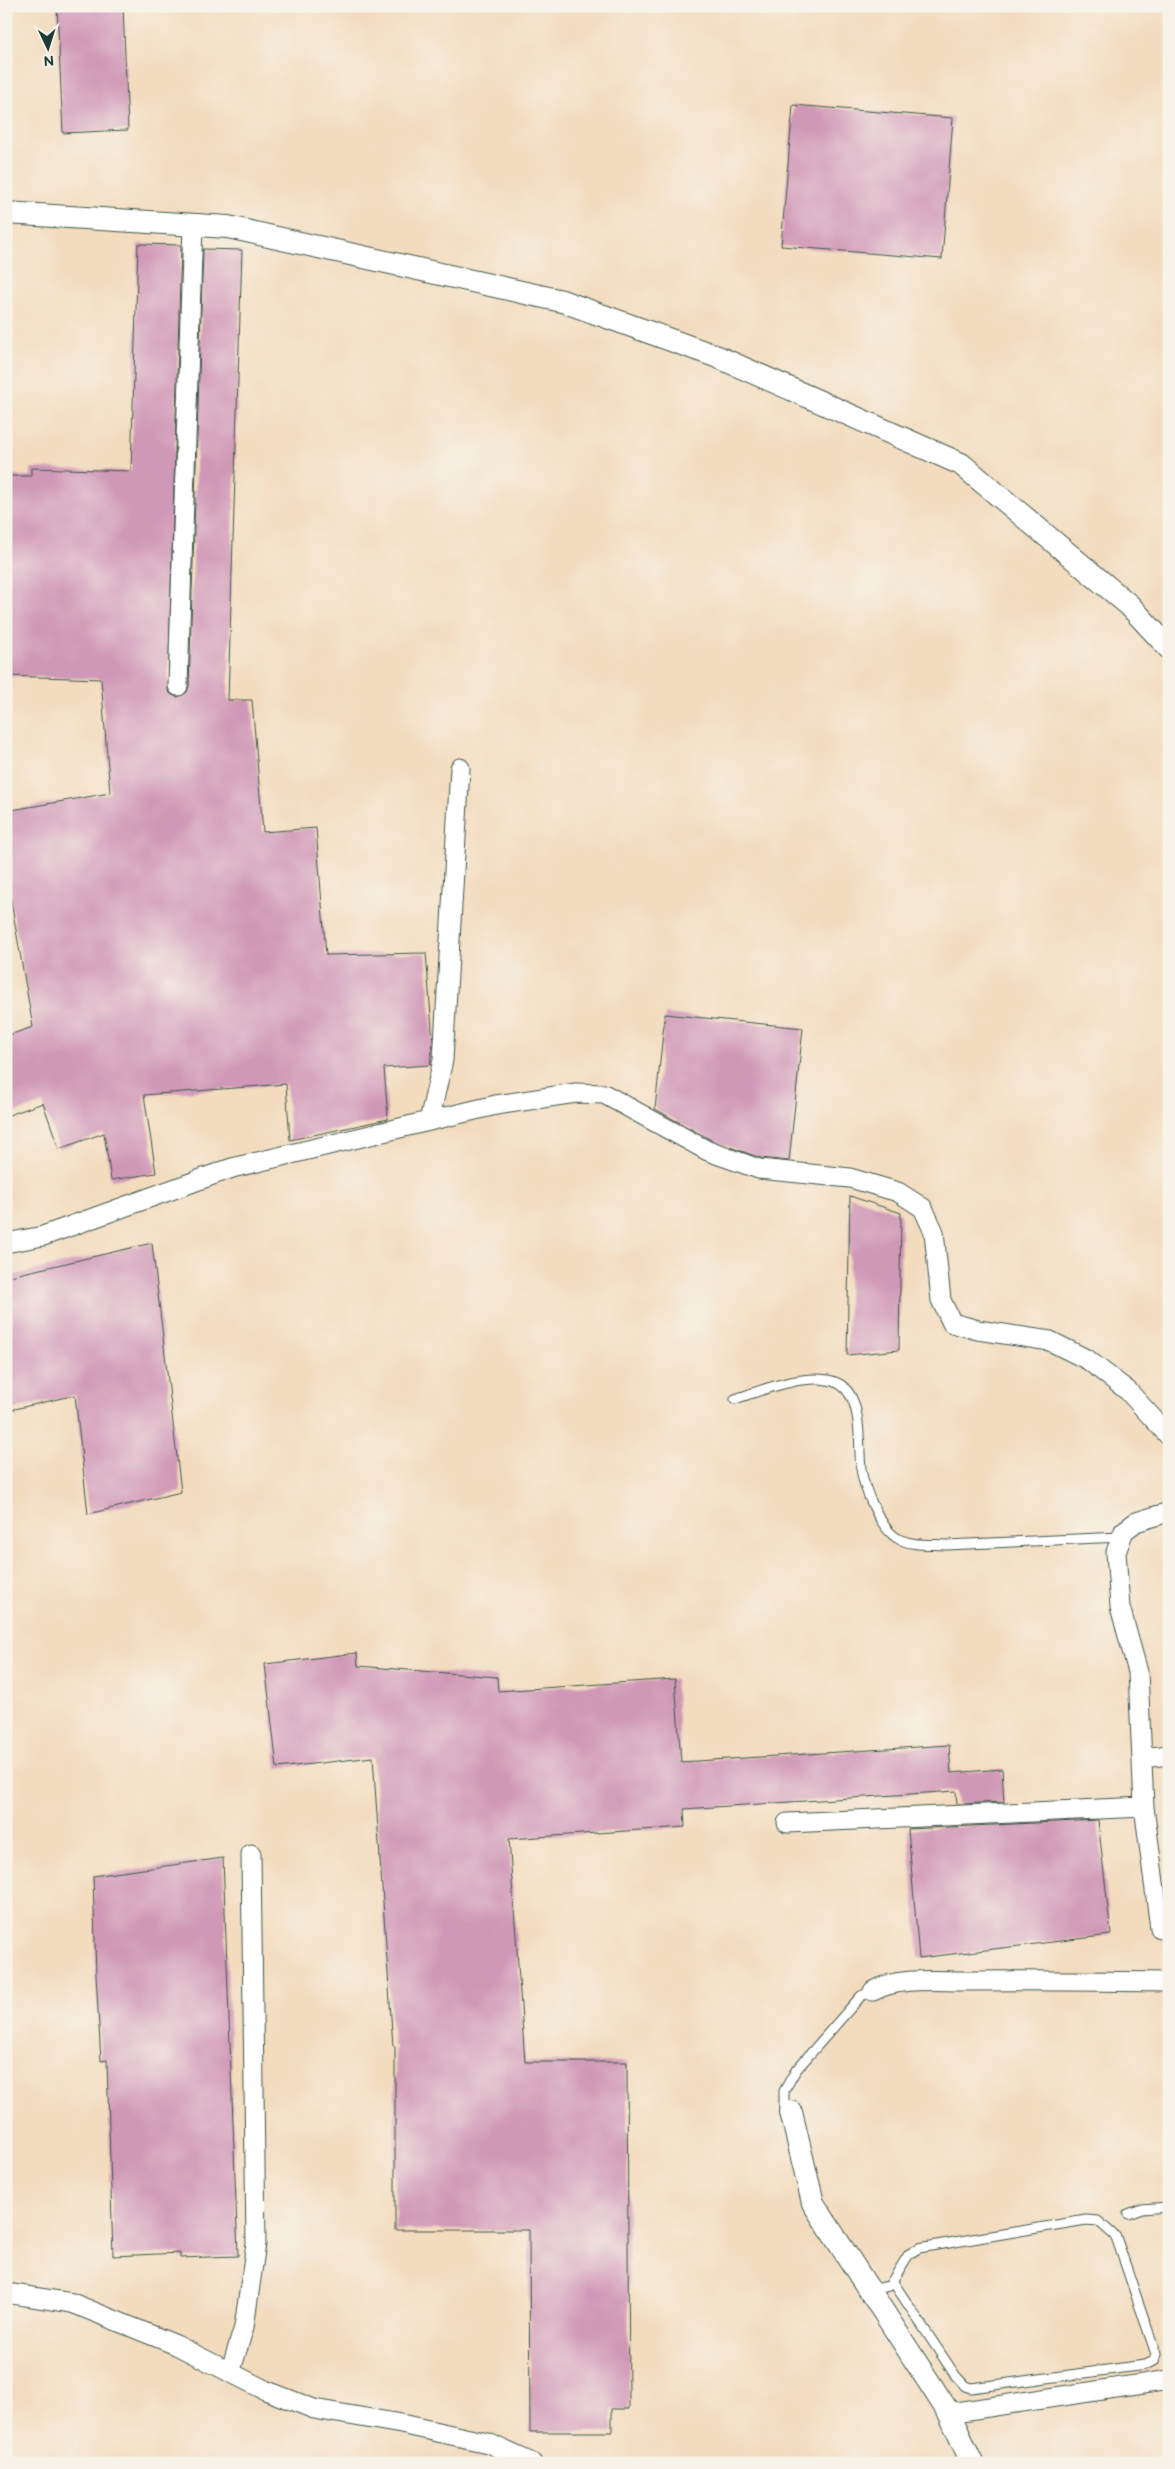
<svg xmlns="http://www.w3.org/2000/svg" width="1175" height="2469" font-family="'Balsamiq Sans',sans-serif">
<rect width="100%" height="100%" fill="#f7f3e8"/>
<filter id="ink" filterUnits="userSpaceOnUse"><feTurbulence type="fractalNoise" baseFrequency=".02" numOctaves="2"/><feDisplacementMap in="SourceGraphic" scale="10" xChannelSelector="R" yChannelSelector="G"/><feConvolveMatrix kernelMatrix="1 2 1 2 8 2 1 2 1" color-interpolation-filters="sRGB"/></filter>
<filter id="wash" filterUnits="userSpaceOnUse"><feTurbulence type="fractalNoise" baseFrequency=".0096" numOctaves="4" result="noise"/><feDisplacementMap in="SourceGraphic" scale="20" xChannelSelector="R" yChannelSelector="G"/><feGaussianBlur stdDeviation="1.12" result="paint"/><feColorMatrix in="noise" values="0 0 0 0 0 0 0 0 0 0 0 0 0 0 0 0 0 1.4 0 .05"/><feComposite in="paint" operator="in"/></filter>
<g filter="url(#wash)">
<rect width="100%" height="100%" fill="#f3dbbe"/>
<g id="blocks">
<path fill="#d098b7" d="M57,6H123L128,130L63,133Z
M793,105L953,118L942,259L781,246Z
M138,244L181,245L168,691L172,695L178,697L187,692L189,686L203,249L242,250L228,700H252L263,832L316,828L326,955L426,953L433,1042L430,1065L384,1068L388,1119L290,1140L286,1084L144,1095L156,1173L111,1180L104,1133L59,1149L43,1103L6,1116V1036L33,1027L6,873V811L110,793L101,679L6,676V476H31V468L131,471Z
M665,1014L803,1028L789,1161L761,1158L713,1141L655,1109Z
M850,1196L901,1213L899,1350L847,1355Z
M152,1243L181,1492L88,1514L75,1395L6,1411V1277Z
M357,1653L358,1666L497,1677L498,1691L675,1679L681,1762L949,1745L951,1773L1002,1769L1004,1802L957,1804L956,1791L684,1809L685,1827L509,1839L525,2062H627L629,2409H612V2432H530L529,2230H395V2046H393L373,1757L277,1768L265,1664Z
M1098,1820L1111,1935L919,1958L908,1829Z
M223,1858L238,2256L180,2258V2253L113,2256L107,2060L101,2061L96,1975L93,1876Z"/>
</g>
</g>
<g filter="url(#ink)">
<use href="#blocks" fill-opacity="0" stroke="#3f5549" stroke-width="1"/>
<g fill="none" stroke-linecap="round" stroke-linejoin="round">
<defs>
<path id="service" d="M735,1399C762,1390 807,1372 835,1382C864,1392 858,1444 861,1469C864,1489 880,1528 897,1538C910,1546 931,1544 946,1545L1121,1537
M791,2112L784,2104V2091L796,2070L861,1996L873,1991
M1128,2214L1142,2209L1167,2207L1169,2209
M870,2290L889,2286L909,2254L919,2248L1086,2220L1098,2221L1116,2237L1156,2354L1154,2361L1145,2365L971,2388L965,2386L955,2375L893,2282"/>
<path id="minor" d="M178,686L193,224
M429,1121L443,1060L460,768
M6,1243L43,1236L232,1168L496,1105L576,1093L604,1094L708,1151L759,1169L850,1178L898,1192L923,1208L934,1232L941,1300L952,1323L978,1330L1050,1341L1088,1360L1128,1391L1169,1436
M1142,1758L1169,1755
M787,1823L1144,1807
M1160,1928L1144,1807L1138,1672L1120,1607L1116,1552L1124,1531L1136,1522L1169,1512
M873,1991C898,1977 935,1981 963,1981C1032,1980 1100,1981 1169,1982
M6,2293L72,2303L176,2345L265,2390L314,2409L401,2424L488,2443L532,2463
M230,2373L244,2327L256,2244L251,1854
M949,2413L1169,2380"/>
<path id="tertiary" d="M6,213L228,227L562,301L718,357L961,464L1129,605L1169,648
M791,2112L813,2203L949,2413L972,2463"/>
</defs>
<use href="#service" stroke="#3f5549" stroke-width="11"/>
<use href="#minor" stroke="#3f5549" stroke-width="21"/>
<use href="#tertiary" stroke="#3f5549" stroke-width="24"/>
<use href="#service" stroke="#fff" stroke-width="9"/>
<use href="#minor" stroke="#fff" stroke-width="19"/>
<use href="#tertiary" stroke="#fff" stroke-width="22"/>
</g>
</g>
<rect width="1175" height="2469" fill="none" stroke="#f7f3e8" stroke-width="25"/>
<g transform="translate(48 48) rotate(176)" stroke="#f7f3e8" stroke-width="4" paint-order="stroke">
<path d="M0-4L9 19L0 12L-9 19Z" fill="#1f3d34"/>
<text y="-8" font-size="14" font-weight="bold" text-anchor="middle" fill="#1f3d34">N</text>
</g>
</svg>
